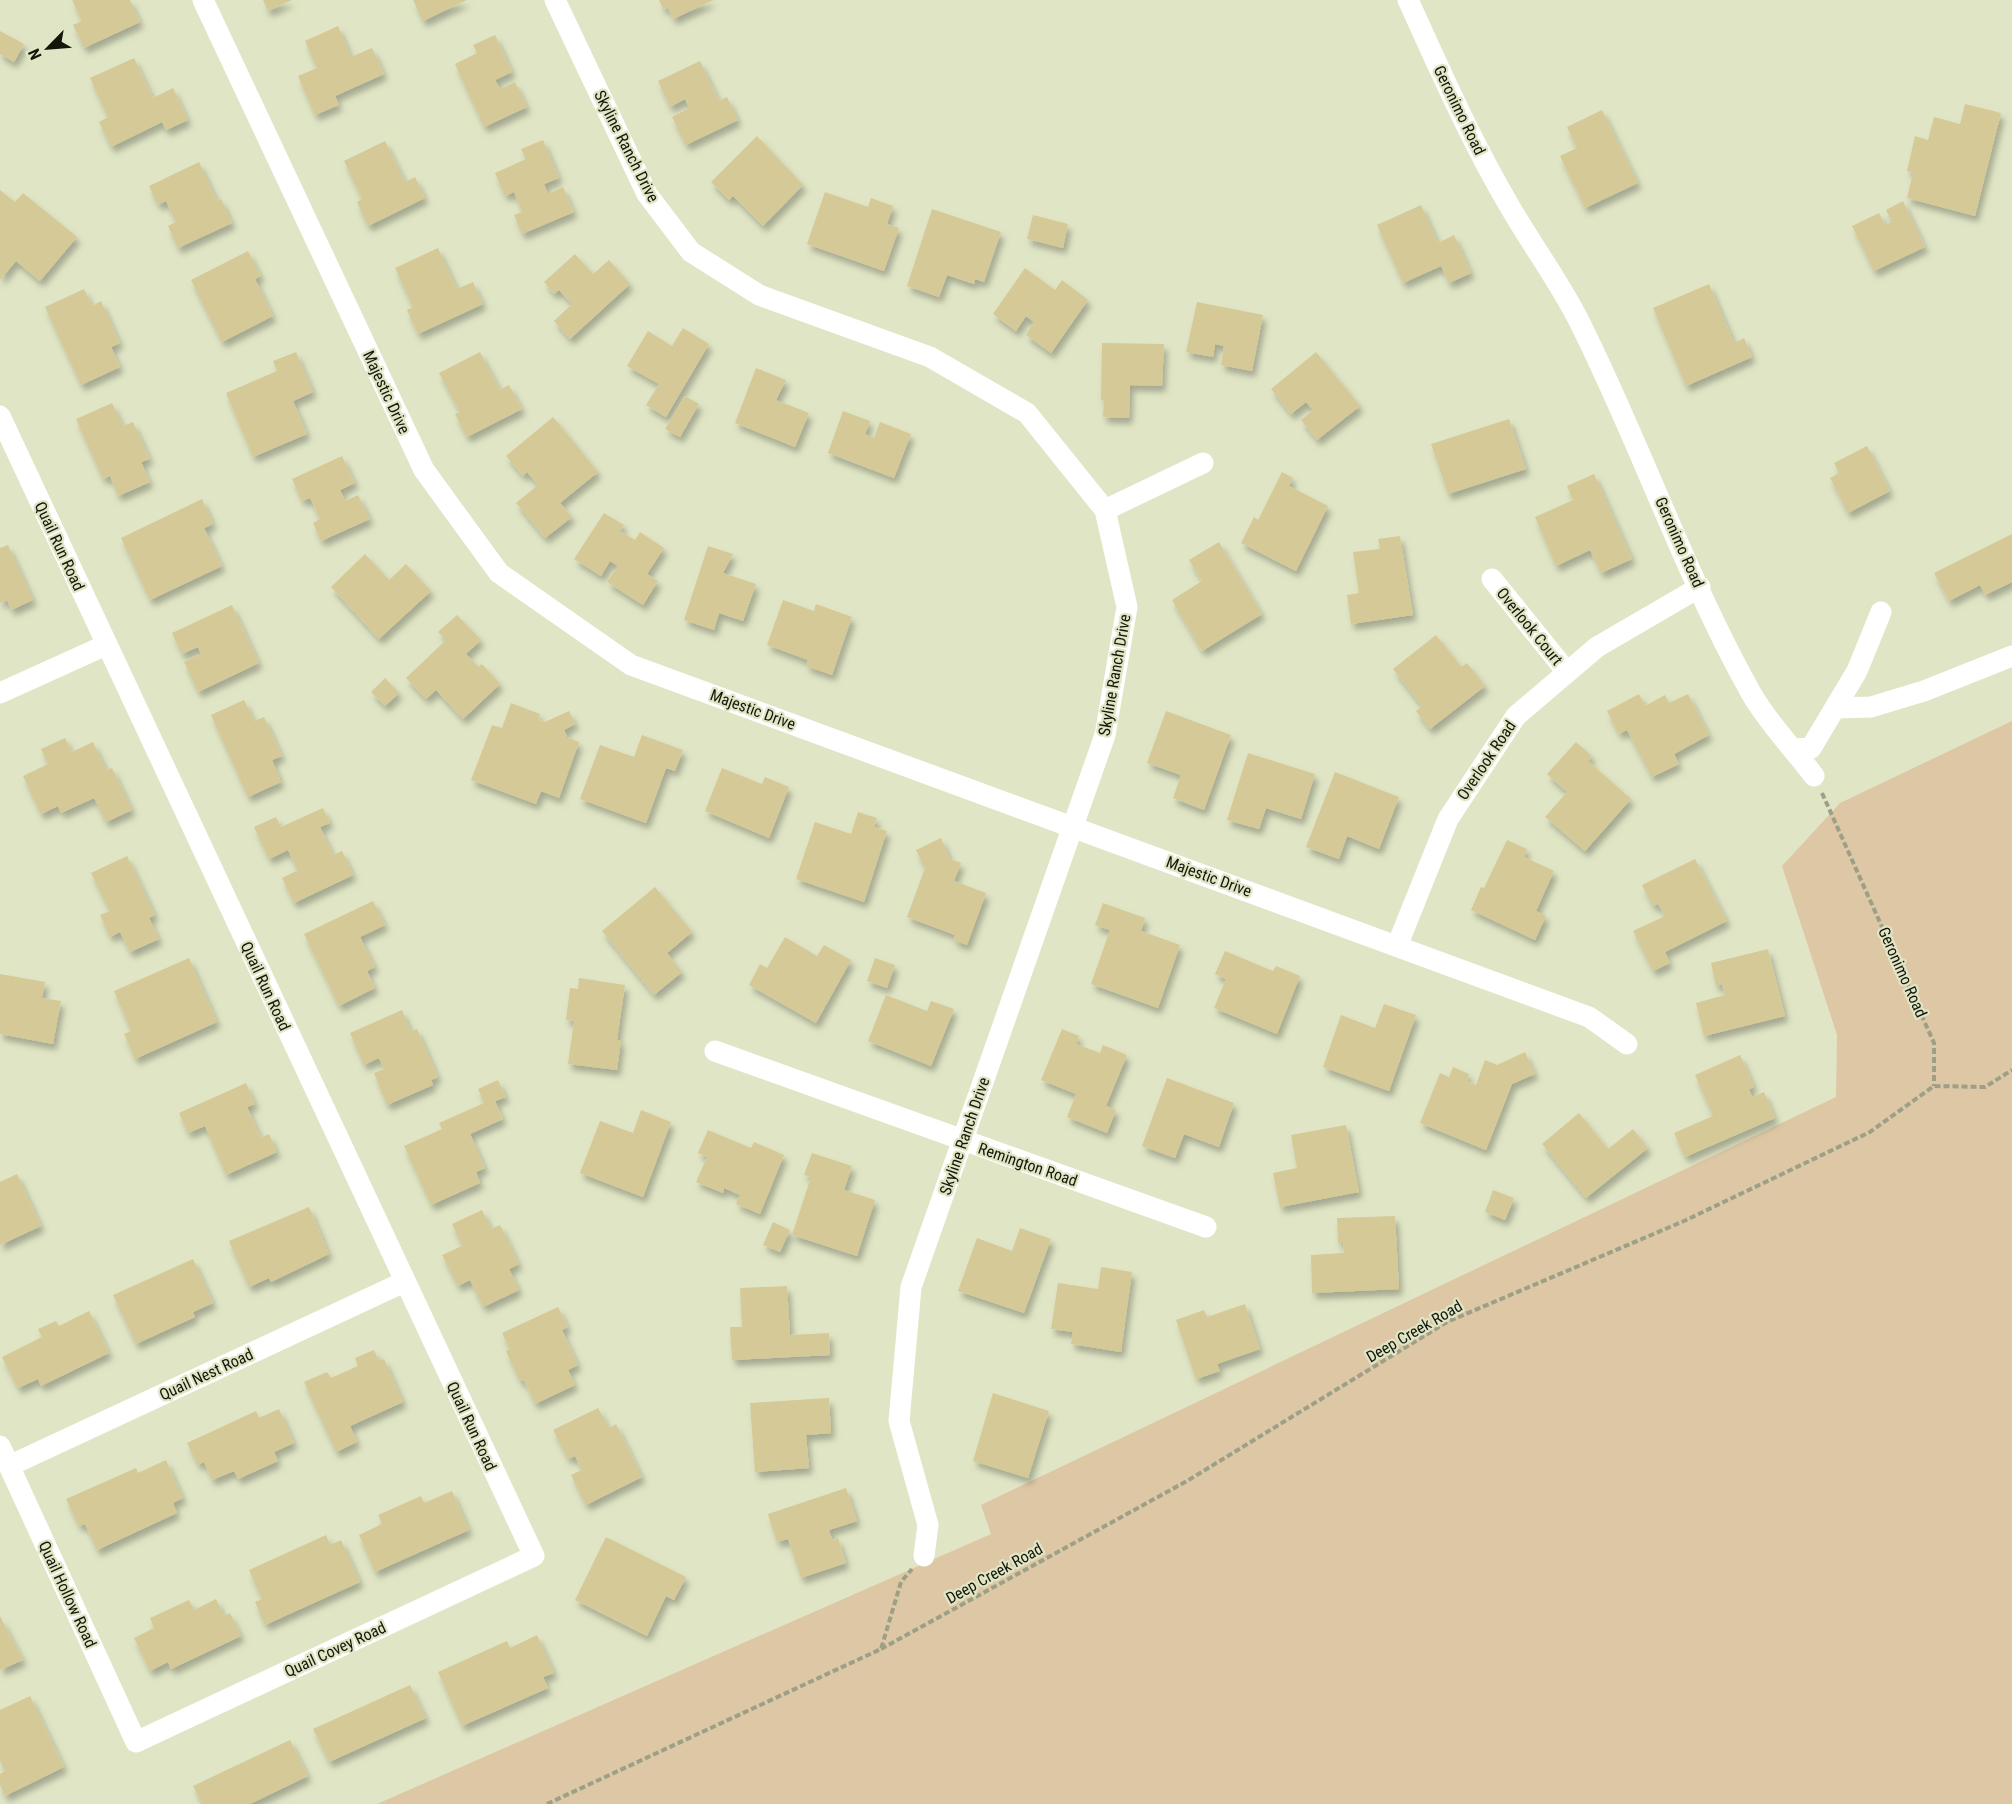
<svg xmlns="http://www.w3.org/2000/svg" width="2012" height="1804" font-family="'Roboto Condensed',sans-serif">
<defs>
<filter id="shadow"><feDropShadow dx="3.5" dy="6" stdDeviation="3" flood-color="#0004"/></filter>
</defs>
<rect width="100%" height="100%" fill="#e0e6c5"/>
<path fill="#dec7a5" d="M2012,721V1804H377L991,1534L981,1505L1836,1097L1837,1035L1782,866L1840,803Z"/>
<path fill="#d5c997" filter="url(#shadow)" d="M72,0H130L140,22L84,48L73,25L82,21Z
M263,0H292L268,11Z
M413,0H467L423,21Z
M659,0H714L673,19L668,7L663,9Z
M338,26L351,57L372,48L384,74L335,96L339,105L315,115L298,76L317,68L305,41Z
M0,31L24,44L14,62L0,54Z
M495,35L512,72L495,80L500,89L515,82L527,107L484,127L455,64L477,53L473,45Z
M134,58L153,98L173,88L188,120L166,130L162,122L111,147L99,122L108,117L90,78Z
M700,61L719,101L727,97L738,120L686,145L672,117L689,108L685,99L670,107L658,81Z
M1965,104L2001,113L1975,216L1907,198L1913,173L1907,171L1915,136L1928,140L1934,117L1960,124Z
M1602,110L1638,183L1585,208L1560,156L1577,148L1567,127Z
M757,136L803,185L763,226L733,196L729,200L711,182Z
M543,140L559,178L544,184L548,194L563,187L574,212L522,234L514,215L522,212L514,192L505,196L495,173L526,159L521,149Z
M385,141L405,182L415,177L425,198L368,226L357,202L362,199L344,161Z
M199,162L217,201L221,199L232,223L178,248L168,226L176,222L166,201L158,205L149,186Z
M0,190L15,202L23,193L77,237L40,281L16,261L0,280Z
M825,192L868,207L871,198L893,206L887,224L899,228L884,271L807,244Z
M1903,201L1925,247L1874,271L1852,226L1879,213L1885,225L1892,222L1886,210Z
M1421,205L1438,243L1454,235L1471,273L1449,283L1441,266L1403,283L1377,225Z
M932,209L1001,232L984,282L975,279L974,284L947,275L939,297L907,286Z
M1033,215L1068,224L1063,248L1027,239Z
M438,248L457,289L473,282L483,304L418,334L407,310L413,307L395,268Z
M248,251L261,276L255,279L273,316L222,342L191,280Z
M575,254L593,274L609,260L630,284L570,339L554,321L572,304L559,290L554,294L544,282Z
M1025,268L1055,290L1062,280L1088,300L1051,353L1026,335L1034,322L1026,316L1016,331L993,314Z
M1709,284L1734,343L1744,338L1752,357L1686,386L1653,308Z
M84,289L92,306L101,301L120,343L111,347L120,367L81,385L45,307Z
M1197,302L1263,315L1252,371L1221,365L1224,346L1215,344L1213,357L1186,352Z
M683,328L709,344L666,417L646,405L659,384L627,366L648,331L672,346Z
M1102,343L1164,344L1162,386L1130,385L1129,418L1103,417L1104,401L1101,400Z
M296,352L313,392L293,401L307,434L253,457L226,393L277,371L273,361Z
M480,352L500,390L509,385L522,409L467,437L455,414L460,412L439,373Z
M1316,352L1360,406L1317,440L1301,420L1313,410L1306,402L1291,414L1271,389Z
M756,368L786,380L776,400L809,413L795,447L735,423Z
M685,396L699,404L680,437L665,429Z
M112,403L123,426L133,422L150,459L141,462L150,482L118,496L110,476L103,479L76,419Z
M843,411L870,421L865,434L874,438L880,422L911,434L894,478L828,453Z
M553,417L598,472L560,503L572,517L545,538L516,503L538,485L527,472L523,476L506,456Z
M1509,419L1526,469L1448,494L1431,444Z
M1867,446L1890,491L1848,513L1830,478L1839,473L1834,463Z
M342,456L355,483L340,490L345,501L358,495L370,519L321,541L313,523L320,519L310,498L302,501L292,479Z
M1282,472L1293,478L1289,486L1328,506L1296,571L1241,543L1254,517L1258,520Z
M1594,474L1632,559L1601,573L1590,550L1556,566L1535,517L1573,500L1567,486Z
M202,499L213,524L204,528L222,566L150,600L121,538Z
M604,513L624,525L620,531L635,540L640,532L664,548L647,574L658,581L643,605L607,582L618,566L610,561L601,576L574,559Z
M2012,534V582L1985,595L1980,585L1949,601L1934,573Z
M1400,536L1413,615L1351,624L1347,595L1359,593L1353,552L1380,549L1378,539Z
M1219,542L1262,614L1202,651L1172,600L1202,581L1189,560Z
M8,545L33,600L11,610L7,600L0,603V548Z
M708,546L733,554L723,573L756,584L743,621L719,613L714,630L684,620Z
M365,554L389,580L406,564L431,591L379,639L331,587Z
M783,600L814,611L816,604L852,617L832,675L806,666L808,660L767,645Z
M232,605L259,663L198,692L184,662L201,654L198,647L182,654L172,633Z
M457,615L481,640L466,654L478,667L482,664L500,684L463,719L436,690L426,699L406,678L446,640L438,632Z
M1436,635L1461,667L1467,663L1485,686L1430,729L1416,711L1422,706L1393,669Z
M385,678L399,693L385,706L371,692Z
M1639,694L1645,706L1665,695L1669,703L1688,694L1709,735L1674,754L1679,764L1652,777L1627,730L1619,734L1607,711Z
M244,700L254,721L264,717L282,756L272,760L281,782L248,797L211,715Z
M511,703L540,714L538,719L545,722L569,711L575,724L564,730L567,737L579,742L559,798L541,791L536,804L471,780L492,725L502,728Z
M1166,711L1231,735L1204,810L1173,798L1181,775L1147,763Z
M642,735L683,750L675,771L666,768L646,823L580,799L600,745L634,757Z
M65,738L72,752L93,742L106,770L112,768L132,810L106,822L94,798L61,813L58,806L41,814L23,776L48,764L41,749Z
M1576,742L1592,756L1588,761L1631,799L1585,851L1545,817L1567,792L1547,774Z
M1248,753L1315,774L1301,819L1266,808L1259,829L1227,820Z
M722,768L762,784L765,777L789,787L769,838L705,811Z
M1335,772L1399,797L1379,849L1347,836L1339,859L1306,847Z
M323,808L330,823L320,827L333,855L342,851L353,875L294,903L282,878L298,870L288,850L269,859L254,827L276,817L281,827Z
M858,812L877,818L874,827L887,831L864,902L796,879L815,822L851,834Z
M941,838L950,859L961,863L954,881L986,893L967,945L953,940L955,935L907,917L925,868L916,850Z
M1507,840L1527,849L1524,857L1554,871L1536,911L1546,916L1535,940L1471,910L1481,887L1484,888Z
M127,856L155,915L149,918L159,939L130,952L120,932L110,937L100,915L110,911L91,873Z
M1695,859L1727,921L1665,952L1670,963L1653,971L1633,931L1665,916L1658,904L1653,906L1642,885Z
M655,887L692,932L667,953L682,972L654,995L602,931Z
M373,901L385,925L360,937L375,967L367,971L375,988L339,1006L304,934Z
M1103,903L1145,918L1141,931L1180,945L1158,1008L1091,984L1110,930L1095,925Z
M785,937L817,956L824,945L851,960L816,1023L749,985L760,964L767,968Z
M1768,949L1785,1016L1704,1036L1696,1003L1725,995L1722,984L1716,986L1711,963Z
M1225,951L1273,971L1276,966L1300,976L1277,1034L1214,1008L1226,979L1215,974Z
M189,958L217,1022L135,1059L124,1034L131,1031L114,991Z
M875,958L895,965L887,988L867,981Z
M0,974L45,982L42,998L61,1001L53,1044L0,1034Z
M579,978L625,985L617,1040H621L617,1070L568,1064L574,1021L566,1020L570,988L578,989Z
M886,995L927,1011L931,1001L954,1009L931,1066L868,1041Z
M1384,1004L1416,1015L1389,1091L1323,1067L1341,1015L1375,1028Z
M402,1010L411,1031L417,1029L438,1077L431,1080L433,1085L387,1105L374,1073L384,1069L379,1058L364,1065L350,1033Z
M1062,1029L1079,1036L1076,1044L1100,1053L1103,1045L1127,1055L1106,1106L1116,1110L1107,1133L1067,1117L1076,1094L1041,1080Z
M1525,1052L1535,1074L1512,1084L1486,1150L1420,1123L1440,1073L1449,1077L1453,1067L1469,1074L1467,1081L1476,1085L1485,1060L1497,1065Z
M1740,1055L1754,1087L1749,1089L1752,1097L1764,1092L1775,1118L1685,1157L1674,1133L1713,1116L1695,1075Z
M1167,1078L1234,1103L1219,1147L1184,1134L1175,1158L1142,1146Z
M498,1080L506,1097L495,1101L503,1119L470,1134L485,1168L476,1172L480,1183L431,1205L404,1146L442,1129L439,1123L484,1103L478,1089Z
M246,1083L255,1104L247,1107L261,1138L269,1134L277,1152L226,1175L205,1126L188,1133L179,1113Z
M641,1110L671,1122L643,1197L580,1173L600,1121L633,1133Z
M1579,1113L1608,1149L1633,1129L1648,1148L1586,1198L1542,1144Z
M1346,1125L1359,1192L1280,1207L1273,1173L1297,1168L1291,1135Z
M708,1130L751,1148L754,1142L784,1155L760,1214L736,1204L740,1195L724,1188L723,1193L696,1182L707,1157L698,1153Z
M812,1153L852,1166L844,1190L875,1200L857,1256L792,1235L811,1177L804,1175Z
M17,1174L41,1226L0,1245V1182Z
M1493,1190L1514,1198L1505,1220L1485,1212Z
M309,1207L329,1254L271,1282L269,1278L249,1287L229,1241Z
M482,1210L491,1229L500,1225L519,1264L509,1269L519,1290L483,1307L470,1280L458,1286L442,1255L462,1246L452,1224Z
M1395,1216L1399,1289L1312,1293L1311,1255L1344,1253L1343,1243H1338L1337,1218Z
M773,1222L790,1230L780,1252L763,1245Z
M1020,1228L1051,1239L1024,1313L958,1291L977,1238L1012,1251Z
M193,1259L213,1303L193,1312L195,1317L136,1344L113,1295Z
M1101,1267L1132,1272L1121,1352L1071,1344L1073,1332L1051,1329L1058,1283L1098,1289Z
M787,1286L790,1335L829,1333L830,1355L732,1360L730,1327H742L740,1288Z
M1245,1304L1260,1349L1217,1364L1220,1371L1196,1379L1176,1320L1204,1310L1207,1317Z
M558,1307L568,1327L562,1330L578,1365L568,1370L575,1385L535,1404L524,1380L520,1381L506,1351L510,1349L502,1333Z
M89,1311L109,1353L41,1386L38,1379L18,1388L2,1357L42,1337L38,1329L56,1321L59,1326Z
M374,1350L379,1361L384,1359L403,1402L350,1426L357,1442L336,1452L304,1382L327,1372L331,1378L358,1366L355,1358Z
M993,1393L1049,1411L1028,1478L973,1461Z
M829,1398L831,1433L806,1435L809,1468L755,1472L750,1403Z
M598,1408L609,1428L616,1424L642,1477L586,1505L571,1475L582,1470L575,1456L568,1459L553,1430Z
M279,1409L294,1443L274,1452L278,1461L238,1479L234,1471L212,1480L204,1462L198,1465L187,1443L256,1411L259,1418Z
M166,1460L183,1498L173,1503L177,1513L97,1550L85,1524L79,1526L66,1499L136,1468L138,1473Z
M846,1488L857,1521L829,1530L832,1540L838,1538L846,1563L801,1578L788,1539L777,1542L768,1514Z
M452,1491L469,1530L375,1572L359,1535L382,1524L378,1515L421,1496L424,1503Z
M326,1535L330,1545L341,1540L360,1582L265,1625L255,1602L262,1599L249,1570Z
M606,1537L686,1577L674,1600L666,1596L647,1636L575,1600Z
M216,1599L224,1616L230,1613L241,1636L171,1669L168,1662L150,1671L134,1638L154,1628L150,1618L189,1600L194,1610Z
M0,1616L23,1660L0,1670Z
M537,1635L554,1673L543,1677L548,1688L462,1726L438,1672L507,1641L510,1648Z
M410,1685L426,1718L329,1762L313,1729Z
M30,1696L64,1767L5,1796L0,1785V1774L5,1771L0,1761V1710Z
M290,1740L308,1776L250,1804H202L193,1786Z"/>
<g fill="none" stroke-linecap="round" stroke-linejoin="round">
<path stroke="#9ba086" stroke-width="4" stroke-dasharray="6 3" stroke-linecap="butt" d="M1822,793L1934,1043V1086
M881,1649L1187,1481L1447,1322L1684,1221L1870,1132L1934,1086L1985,1087L2012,1070
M547,1804L881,1649L901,1582L912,1569"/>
<path stroke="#fff" stroke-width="21" d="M203,0L424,470L499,573L631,665L1589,1017L1627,1044
M555,0L647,194L691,252L759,295L930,357L1027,413L1105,510L1127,607L1105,735L911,1287L899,1421L928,1525L924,1556
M1408,0C1440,70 1471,141 1510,207C1532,245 1558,280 1578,319C1640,442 1684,573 1751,693C1768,723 1793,748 1814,776
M0,416L534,1556L136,1742L0,1446
M1105,510L1203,463
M1492,579L1567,672
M0,693L106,645
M1835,708L1871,707L1924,691L2012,656
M1794,749L1811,748L1857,671L1881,612
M1397,946L1448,819L1516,716L1597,647L1700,587
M715,1051L1206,1227
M9,1466L404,1282"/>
</g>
<g text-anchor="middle" stroke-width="4.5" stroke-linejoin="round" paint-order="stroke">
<g font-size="16" fill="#14160a" stroke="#e0e6c5">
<text transform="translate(1460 110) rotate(64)" y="6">Geronimo Road</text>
<text transform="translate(627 146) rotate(63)" y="6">Skyline Ranch Drive</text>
<text transform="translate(387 392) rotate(65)" y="6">Majestic Drive</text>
<text transform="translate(1680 542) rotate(66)" y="6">Geronimo Road</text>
<text transform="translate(60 546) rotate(65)" y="6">Quail Run Road</text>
<text transform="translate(1530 626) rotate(51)" y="6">Overlook Court</text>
<text transform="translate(1114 675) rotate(-80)" y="6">Skyline Ranch Drive</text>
<text transform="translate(753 709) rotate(20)" y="6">Majestic Drive</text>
<text transform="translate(1486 760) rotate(-56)" y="6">Overlook Road</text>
<text transform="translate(1209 876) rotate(20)" y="6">Majestic Drive</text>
<text transform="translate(1903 972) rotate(66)" y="6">Geronimo Road</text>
<text transform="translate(266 986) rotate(65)" y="6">Quail Run Road</text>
<text transform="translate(964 1136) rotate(-71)" y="6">Skyline Ranch Drive</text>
<text transform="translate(1028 1164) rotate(19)" y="6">Remington Road</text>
<text transform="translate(1414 1331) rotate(-30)" y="6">Deep Creek Road</text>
<text transform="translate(206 1374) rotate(-25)" y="6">Quail Nest Road</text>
<text transform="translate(472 1426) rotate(65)" y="6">Quail Run Road</text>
<text transform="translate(994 1573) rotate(-29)" y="6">Deep Creek Road</text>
<text transform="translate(68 1594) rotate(65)" y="6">Quail Hollow Road</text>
<text transform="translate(335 1649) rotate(-25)" y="6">Quail Covey Road</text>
</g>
</g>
<g transform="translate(48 48) rotate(245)" stroke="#e0e6c5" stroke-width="4.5" paint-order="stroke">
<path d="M0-4.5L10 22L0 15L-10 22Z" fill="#14160a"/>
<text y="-9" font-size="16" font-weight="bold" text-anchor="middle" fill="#14160a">N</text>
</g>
</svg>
